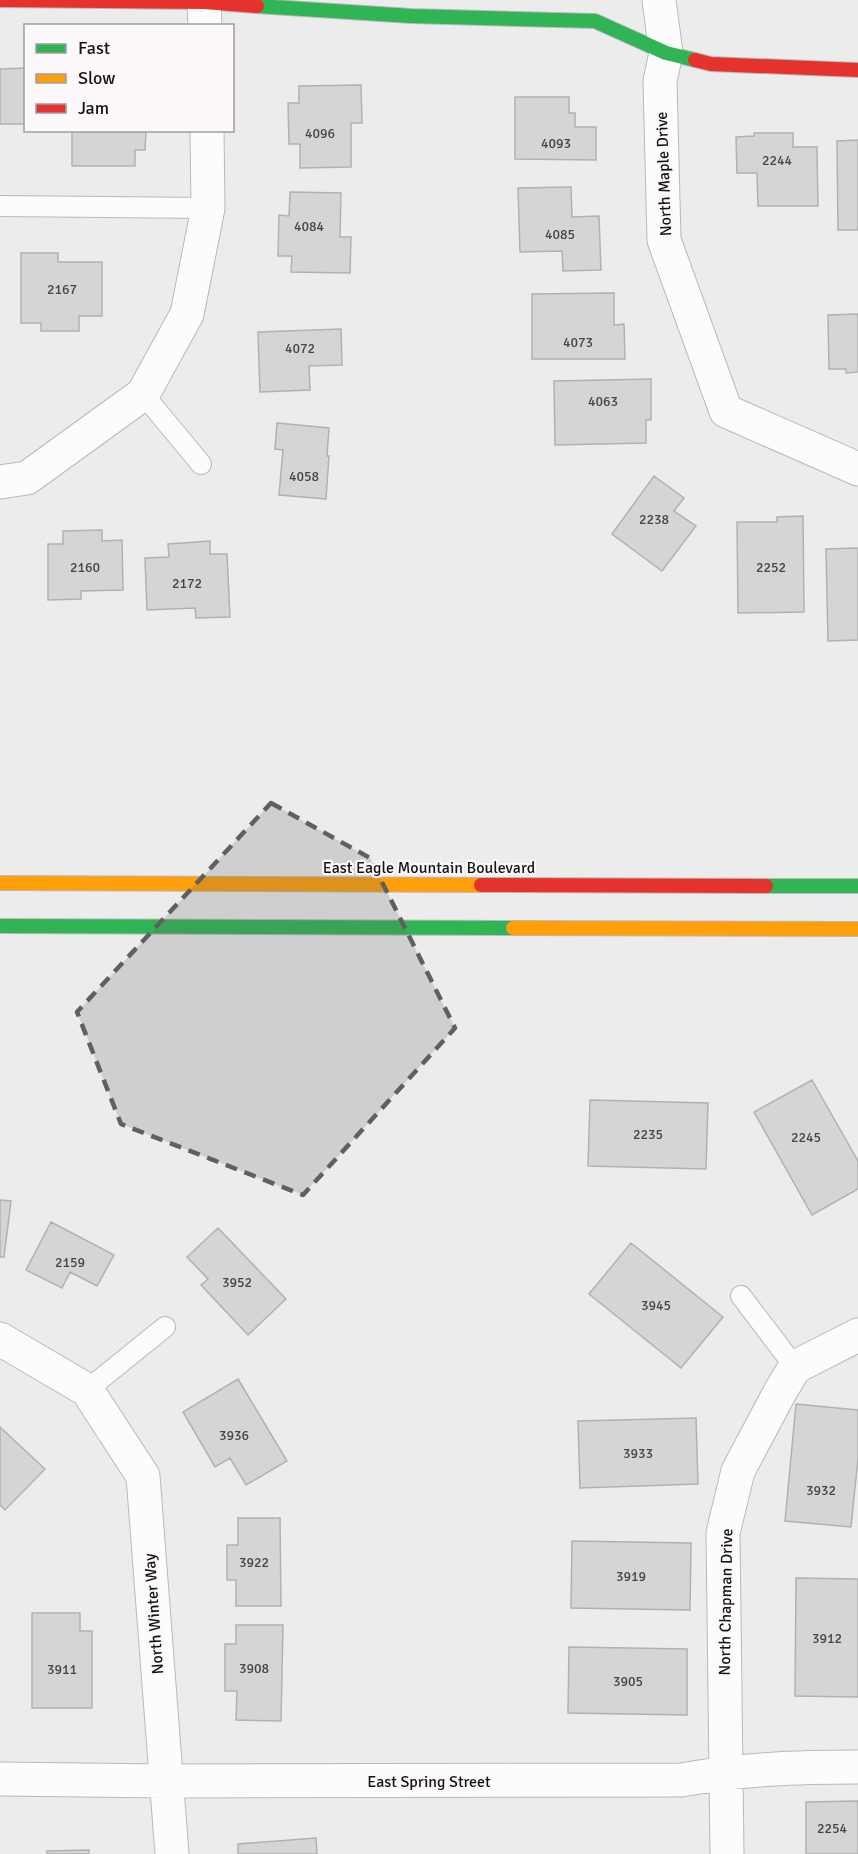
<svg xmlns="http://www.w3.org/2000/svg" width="858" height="1854" font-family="Signika,sans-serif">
<rect width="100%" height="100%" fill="#edeced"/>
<path fill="#d6d5d6" stroke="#b2b1b2" stroke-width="1.5" d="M26,68V124H0V69Z
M361,85L362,123H351V167L300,168V144H289L288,103H299V86Z
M515,97H569V113H575V127H596V160L515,159Z
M72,130H146L145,150H135V166H72Z
M754,133H793V147H817L818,206H758L757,173H737L736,137L754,136Z
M858,140V230H838L837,141Z
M571,187L572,217L599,216L601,270L563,271L562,251L520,252L518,188Z
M290,192L341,193L340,237H351L350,273L291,272L292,256H278L279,215L289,216Z
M21,253H58V262H102V316H79V331H41V323H21Z
M614,293V325L624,324L625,359H532V294Z
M858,314V372L846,373V369H829L828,315Z
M341,329L342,365L309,366L310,390L260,392L258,332Z
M651,379V420H646V443L555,445L554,381Z
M277,423L329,428L327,456H329L326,499L279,495L283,450L275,449Z
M654,476L684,498L674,511L696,526L662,571L612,534Z
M803,516L804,612L738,613L737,522H777V517Z
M102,530V541L122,540L123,590L81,591V599L48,600V544H63V531Z
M210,541V554H227L230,617L196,618L195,608L147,610L145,558L169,557L168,544Z
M858,548V640L828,641L826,549Z
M812,1080L858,1161V1189L812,1215L754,1112Z
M590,1100L708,1103L706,1169L588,1166Z
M0,1200L11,1201L4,1257H0Z
M51,1222L114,1255L97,1286L70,1272L62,1288L26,1270Z
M218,1228L286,1299L248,1335L201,1285L208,1279L187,1257Z
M631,1243L723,1317L681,1368L589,1294Z
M238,1379L287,1461L246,1485L230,1458L215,1467L183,1412Z
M796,1404L858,1410V1458L851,1527L785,1521Z
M696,1418L698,1484L580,1488L578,1421Z
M0,1427L45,1469L5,1510L0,1505Z
M238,1518H280L281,1606H236V1580H227V1545H238Z
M572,1541L691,1543L690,1610L571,1608Z
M796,1578L858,1579V1697L795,1696Z
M32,1613H80V1631H92V1708H32Z
M236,1625H283L281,1721L236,1720L237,1691H225V1644H236Z
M569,1647L687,1649V1715L568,1713Z
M858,1801V1854H806V1802Z
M316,1838L317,1854H238V1844Z
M89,1850V1854H47V1851Z"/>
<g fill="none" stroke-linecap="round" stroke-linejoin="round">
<defs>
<path id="lane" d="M0,206L208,208
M143,394L201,464
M741,1296L795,1367
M87,1390L165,1327"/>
<path id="street" d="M204,0L205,26
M659,0L666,53L660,81L664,240L726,411L858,469
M0,482L27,478L143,394L187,314L208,208L207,130
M0,1339L87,1390L143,1476L172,1854
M0,1779L165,1781L681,1780C742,1769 797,1767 858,1767
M727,1854L723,1533L738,1471L780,1392L795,1367L858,1335"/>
<path id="fast" d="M257,6L411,16L595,21L666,53L695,60
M766,886H858
M0,926L513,928"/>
<path id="slow" d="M0,883L481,885
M513,928L858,929"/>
<path id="jam" d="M0,0L204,2L257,6
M695,60L711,64L858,70
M481,885L766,886"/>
</defs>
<use href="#lane" stroke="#bab8b9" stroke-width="22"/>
<use href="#street" stroke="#bab8b9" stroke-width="35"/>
<use href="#fast" stroke="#bab8b9" stroke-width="16"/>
<use href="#slow" stroke="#bab8b9" stroke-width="16"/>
<use href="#jam" stroke="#bab8b9" stroke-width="16"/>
<use href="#lane" stroke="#fcfcfc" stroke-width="20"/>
<use href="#street" stroke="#fcfcfc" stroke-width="33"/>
<use href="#fast" stroke="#30b455" stroke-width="14"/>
<use href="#slow" stroke="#ff9f0a" stroke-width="14"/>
<use href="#jam" stroke="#e5322d" stroke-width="14"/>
</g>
<path fill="#616061" fill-opacity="0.2" stroke="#616061" stroke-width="4.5" stroke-dasharray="12 8" stroke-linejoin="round" d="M271,803L370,858L455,1028L303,1195L121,1124L77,1012Z"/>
<g text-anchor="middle" stroke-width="4.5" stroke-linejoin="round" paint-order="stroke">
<g font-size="14" fill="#464546">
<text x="320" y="138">4096</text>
<text x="556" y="148">4093</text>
<text x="777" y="165">2244</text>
<text x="309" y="231">4084</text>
<text x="560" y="239">4085</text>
<text x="62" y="294">2167</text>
<text x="578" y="347">4073</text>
<text x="300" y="353">4072</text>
<text x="603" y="406">4063</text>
<text x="304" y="481">4058</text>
<text x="654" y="524">2238</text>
<text x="85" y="572">2160</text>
<text x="771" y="572">2252</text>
<text x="187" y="588">2172</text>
<text x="648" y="1139">2235</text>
<text x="806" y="1142">2245</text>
<text x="70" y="1267">2159</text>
<text x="237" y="1287">3952</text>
<text x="656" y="1310">3945</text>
<text x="234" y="1440">3936</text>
<text x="638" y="1458">3933</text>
<text x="821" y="1495">3932</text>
<text x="254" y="1567">3922</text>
<text x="631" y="1581">3919</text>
<text x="827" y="1643">3912</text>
<text x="254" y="1673">3908</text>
<text x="62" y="1674">3911</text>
<text x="628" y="1686">3905</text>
<text x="832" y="1833">2254</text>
</g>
<g font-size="16" fill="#151415" stroke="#fcf8fb">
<text transform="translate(663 174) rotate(-92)" y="6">North Maple Drive</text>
<text x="429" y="873">East Eagle Mountain Boulevard</text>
<text transform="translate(725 1602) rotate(-89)" y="6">North Chapman Drive</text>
<text transform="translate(153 1614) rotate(-94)" y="6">North Winter Way</text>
<text x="429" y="1787">East Spring Street</text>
</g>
</g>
<rect x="24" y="24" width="210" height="108" fill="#fcf8fb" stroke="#a09d9f" stroke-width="1.5"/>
<rect x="36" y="44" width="30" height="9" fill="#30b455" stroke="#a09d9f" stroke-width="1.5"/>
<text x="78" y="54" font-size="18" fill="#151415">Fast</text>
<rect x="36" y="74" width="30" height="9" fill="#ff9f0a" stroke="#a09d9f" stroke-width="1.5"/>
<text x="78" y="84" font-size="18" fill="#151415">Slow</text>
<rect x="36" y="104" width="30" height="9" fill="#e5322d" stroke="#a09d9f" stroke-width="1.5"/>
<text x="78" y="114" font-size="18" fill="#151415">Jam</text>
</svg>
